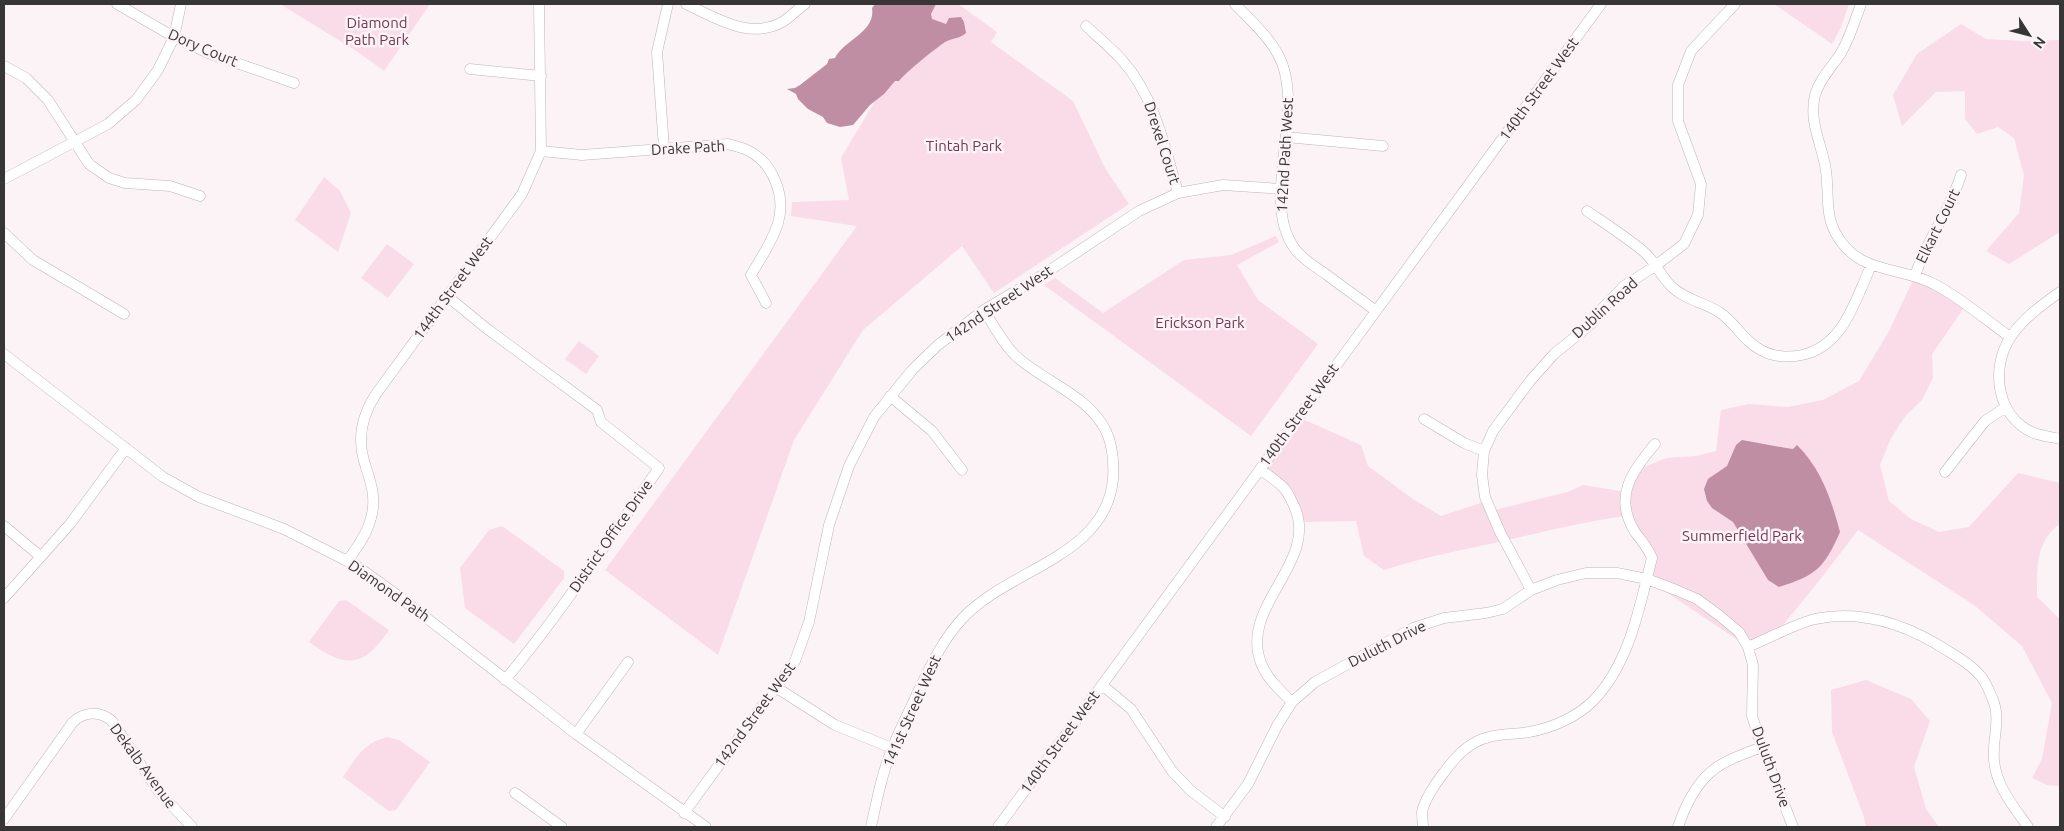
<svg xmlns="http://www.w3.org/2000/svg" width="2064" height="831" font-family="Ubuntu,sans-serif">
<rect width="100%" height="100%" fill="#fbf3f6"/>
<path fill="#fadbe8" d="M280,4H430L384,71L358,52Z
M933,4H958L997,32L991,42L1073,101L1105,168L1129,204L994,293L962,246L863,330L794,440L718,655L605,570L857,226L791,216L792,202L849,200L841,158Z
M1774,4H1849L1841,27L1832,44Z
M1961,24L1986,39L2022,41L2060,40V232L2009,264L1986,251L2019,213L2024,175L2014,138L1998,127L1977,134L1965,119V91L1936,92L1902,126L1893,95L1917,54Z
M324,177L340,191L351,213L338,252L295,220Z
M1276,236L1279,242L1237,265L1258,300L1318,344L1251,436L1044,285L1055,278L1103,313L1184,260L1231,255Z
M387,244L414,264L388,298L361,278Z
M1915,276L1966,305L1932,354L1933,378L1922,400L1906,415L1891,438L1880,465L1889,501L1911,519L1939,532L1969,527L2018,473L2060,483V524C2035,541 2037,570 2037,597L2060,619V786L2047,785L2032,778L2042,759L2052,703L2022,646L1974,605L1858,530L1819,581L1774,636L1748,647L1647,579L1652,558L1627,516C1585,521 1544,532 1503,541C1463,550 1423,557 1384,570L1364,556L1356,521L1299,522L1270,477L1260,469L1298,417L1361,445L1368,466L1413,499L1441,516L1487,501L1491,511L1568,492L1583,485L1626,492L1633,472L1666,458L1696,456L1716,451L1721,410L1749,404L1788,407L1823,400L1859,381L1888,333Z
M579,341L599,356L586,374L565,359Z
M502,526L564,571V578L514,644L465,608L460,568L489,530Z
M346,600L389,630C363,668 346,669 309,642L339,601Z
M1866,680L1911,699L1930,721L1914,767L1926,809L1939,827H1866L1864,817L1832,732L1831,690Z
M387,737L399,740L430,762L396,810L389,811L343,777C356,758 363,743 387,737Z"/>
<path fill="#bf8ea3" d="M875,4H936L931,14L932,19L946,24L949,18L961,17L964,22L966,33C959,39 952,38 945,42C935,49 906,72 899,81H895L884,94L870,105L853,125L840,127L827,123L823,117L808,109L798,99L796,94L787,89L795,88L800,85L827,64L829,59L835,58C844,40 876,32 872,8Z
M1742,440L1786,448L1793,449L1797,445C1822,470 1831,499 1840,532C1824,568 1817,575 1779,587L1768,580L1733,522L1712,508L1707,501L1704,489L1708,479L1727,466L1736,445Z"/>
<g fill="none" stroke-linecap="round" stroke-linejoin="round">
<defs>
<path id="minor" d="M117,4L174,37L208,53L294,83
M686,4C716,18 751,41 784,21C791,16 798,9 805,4
M1235,4C1252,22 1273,40 1282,63C1303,119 1260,202 1295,249C1303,260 1316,267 1327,275C1343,287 1360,299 1376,311
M1861,4C1855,21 1850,37 1841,53C1832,67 1820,78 1815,95C1809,121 1820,140 1825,165C1830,188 1824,211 1835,232C1858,276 1899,265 1936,285C1962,299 1986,320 2010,337
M1086,26C1098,37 1111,48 1122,60C1155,97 1165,148 1178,193
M4,66L26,78L48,100L89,164L109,178L125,183L170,186L200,196
M470,69L541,76
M1286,137L1383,146
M664,148L657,52L668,4
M541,151L582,155L728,144C734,146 741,147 747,150C773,162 786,196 778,223C773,241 760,259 751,275L766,303
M4,179L108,124L136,100L158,70L174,37L181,4
M1587,211C1606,224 1626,237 1643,251C1655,261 1661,277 1672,287C1684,299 1705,303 1719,312C1735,322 1743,341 1761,350C1773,357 1789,358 1802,355C1844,346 1855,300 1871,266
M4,233L33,260L124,314
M1915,276C1927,238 1949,213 1961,175
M2060,292C2042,305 2022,319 2010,338C1990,369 1997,418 2034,433C2042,436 2052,437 2060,439
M447,296L486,328L597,410L601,422L659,468C609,539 561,613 505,680
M4,354L163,477L199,497L284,529L357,566L397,595L576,734L706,827
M890,396L932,431L962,470
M1424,419L1464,443L1484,451
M1260,469C1268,475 1277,481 1284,488C1289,494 1292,502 1295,508C1318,564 1239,605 1261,663C1267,679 1280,690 1292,702
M1945,472L1985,421L2006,407
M4,526L40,556
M347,561C357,548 367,534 371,518C377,497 370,480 364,461C357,437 363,414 376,394L522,194L541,151L539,4
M1531,590L1500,532L1485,497L1482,475L1484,451L1493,431L1530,381L1554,354L1591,324L1596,315L1624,286L1655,266L1684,244L1698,215L1701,184L1678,121V85L1691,51L1735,4
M4,598L70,524L126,448
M1748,647C1767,639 1795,624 1815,619C1862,609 1908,625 1948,651C1961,659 1974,667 1983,679C1987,685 1990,693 1993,700C2001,719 1992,741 1994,760C1996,786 2014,807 2028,827
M1102,685L1131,709L1172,771L1190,790L1225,817
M777,688L835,725L892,748
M576,734L628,662
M515,793L562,827
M684,813L795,661L809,622L829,525L849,466L874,417L913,369L938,345L984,310L1041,276L1139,211L1178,193L1223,185L1282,189
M4,819L73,722C85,711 100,711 112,721L159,792L192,827
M871,827C877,800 882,772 893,747C900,728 910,710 918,692C930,667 942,641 961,620C1006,569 1106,558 1113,479C1114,463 1113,446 1106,431C1089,396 1045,382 1017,357C1003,344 994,326 984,310
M998,827L1601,4
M1216,827L1248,784L1277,726L1292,702L1315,682L1413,628L1444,618L1486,613L1503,609L1531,590L1557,580L1586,573H1617L1647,579L1676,590L1697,599L1720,616L1739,632L1748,647L1753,665L1752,716L1762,747L1793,827
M1423,827C1423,822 1422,817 1422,812C1424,801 1435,784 1442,775C1451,763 1460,751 1474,743C1491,733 1510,735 1529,732C1552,728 1577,717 1593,701C1630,663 1639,608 1652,558C1647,546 1642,542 1635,532C1613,497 1632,471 1655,444
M1678,827C1686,803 1699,777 1722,764C1734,757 1749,752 1762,747"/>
</defs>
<use href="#minor" stroke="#bdb5b8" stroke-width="11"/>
<use href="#minor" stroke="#fff" stroke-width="10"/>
</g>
<g text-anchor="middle" stroke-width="5" stroke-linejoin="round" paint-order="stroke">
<g font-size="15" fill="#743554" stroke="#fbf3f6">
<text x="377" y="28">Diamond<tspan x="377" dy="17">Path Park</tspan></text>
<text x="964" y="151">Tintah Park</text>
<text x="1200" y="328">Erickson Park</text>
<text x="1742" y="541">Summerfield Park</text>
</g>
<g font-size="15" fill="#383536" stroke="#fbf3f6">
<text transform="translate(203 48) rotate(23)" y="5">Dory Court</text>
<text transform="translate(1539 89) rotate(-54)" y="5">140th Street West</text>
<text transform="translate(1162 143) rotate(72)" y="5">Drexel Court</text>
<text transform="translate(688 148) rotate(-3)" y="5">Drake Path</text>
<text transform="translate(1285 155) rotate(-87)" y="5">142nd Path West</text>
<text transform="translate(1938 226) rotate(-64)" y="5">Elkart Court</text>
<text transform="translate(453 288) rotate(-54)" y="5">144th Street West</text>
<text transform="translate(999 304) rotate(-34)" y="5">142nd Street West</text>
<text transform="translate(1605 308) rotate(-42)" y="5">Dublin Road</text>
<text transform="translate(1299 415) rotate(-54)" y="5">140th Street West</text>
<text transform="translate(611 536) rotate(-55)" y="5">District Office Drive</text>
<text transform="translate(389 591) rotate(35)" y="5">Diamond Path</text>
<text transform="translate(1387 644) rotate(-27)" y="5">Duluth Drive</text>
<text transform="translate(912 711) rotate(-66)" y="5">141st Street West</text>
<text transform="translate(755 715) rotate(-54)" y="5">142nd Street West</text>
<text transform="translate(1060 742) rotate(-54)" y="5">140th Street West</text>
<text transform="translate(143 766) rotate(54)" y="5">Dekalb Avenue</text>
<text transform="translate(1771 767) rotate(70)" y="5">Duluth Drive</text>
</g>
</g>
<rect width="2064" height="831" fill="none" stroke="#383536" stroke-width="10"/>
<g transform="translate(2029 35) rotate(126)" stroke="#fbf3f6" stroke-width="4" paint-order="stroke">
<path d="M0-4L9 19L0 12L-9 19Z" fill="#383536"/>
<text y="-8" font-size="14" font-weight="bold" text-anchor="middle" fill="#383536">N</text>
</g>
</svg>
